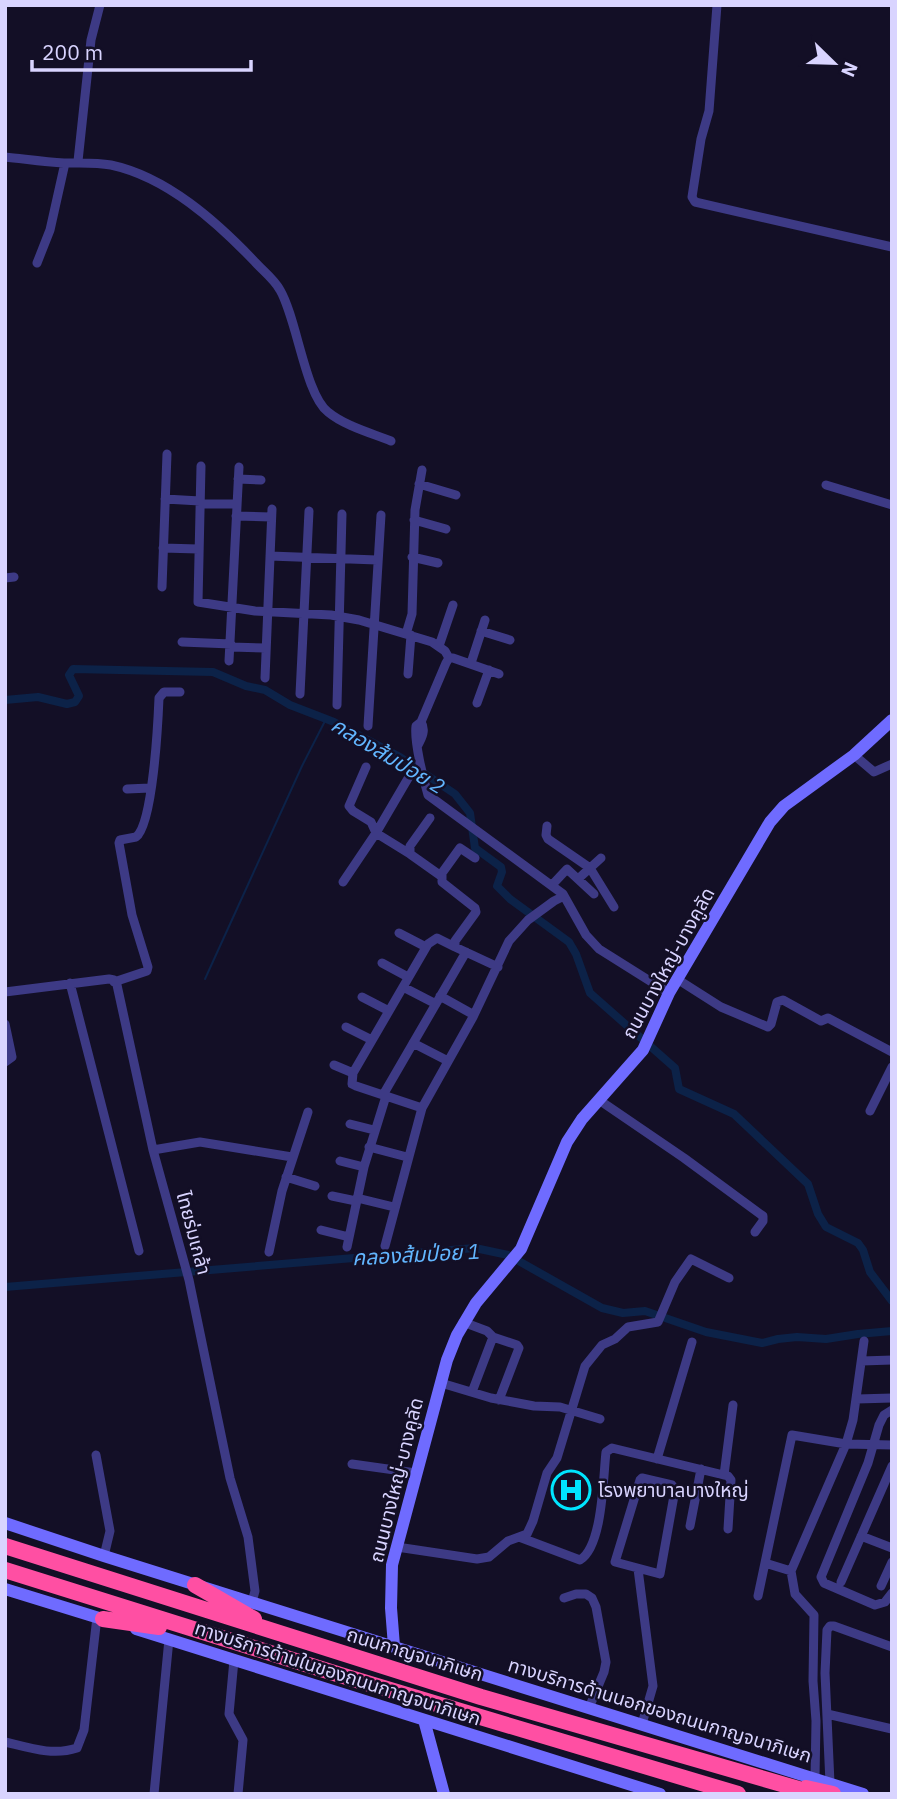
<svg xmlns="http://www.w3.org/2000/svg" width="897" height="1799" font-family="'IBM Plex Sans','Noto Sans Thai',sans-serif">
<rect width="100%" height="100%" fill="#130f26"/>
<g fill="none" stroke-linecap="round" stroke-linejoin="round">
<path stroke="#0c2248" stroke-width="2" d="M205,979L302,766L326,719"/>
<path stroke="#0c2248" stroke-width="8" d="M5,700L38,697L67,704L75,702L79,696L69,675L73,669L213,672L246,686L265,690L290,705L334,722L400,757L455,794L470,813L475,848L501,867L502,872L497,886L510,899L569,942L576,954L590,993L675,1068L679,1089L734,1114L808,1184L818,1214L826,1227L858,1243L863,1250L870,1272L892,1301
M5,1287L475,1248L508,1255L602,1308L623,1313L645,1311L706,1332L762,1343L778,1339L797,1337L826,1339L858,1334L892,1331"/>
<path stroke="#3d3a85" stroke-width="9" d="M717,5L709,111L701,139L692,197L695,202L892,247
M5,157C25,159 44,162 64,163C80,163 95,162 111,165C167,177 217,222 255,262C263,271 274,279 280,290C297,319 305,394 328,412C345,426 371,433 391,441
M78,161L91,40L100,5
M37,263L50,230L65,163
M201,466L198,602L255,611L331,615L359,620L432,642L445,651L449,658
M238,479L261,480
M419,484L456,495
M826,485L892,505
M165,499L200,501
M200,504H237
M236,516L271,517
M414,520L446,529
M163,548L198,549
M270,556L377,560
M412,557L438,563
M5,578L14,577
M162,587L167,454
M481,631L510,640
M406,634L412,614L415,510L422,470
M182,642L231,644
M439,646L453,605
M231,647L266,648
M229,661L239,467
M471,663L485,620
M408,674L411,635
M499,674L453,658H449L446,663L421,722L416,726C414,741 423,778 428,795L563,894L586,935L599,949L669,993
M265,678L272,509
M300,694L309,511
M477,703L489,670
M337,705L342,514
M368,726L381,515
M418,745C422,738 426,730 421,722
M854,755L874,772L892,764
M366,767L349,806L353,811L371,822L376,833L410,854
M127,789L150,788
M430,818L410,846V854L441,876
M547,826L546,835L548,839L590,868L614,907
M475,858L460,848L442,873V882L475,908L476,912L455,941V947L498,967
M578,879L601,858
M343,882L376,833L410,775
M552,885L567,869L594,894
M399,933L426,947
M382,963L408,977
M677,979L721,1007L768,1027L771,1024L777,1002L783,1000L821,1021L828,1018L892,1052
M114,982L147,971L148,967L132,915L119,843L120,840L136,837C153,824 158,722 159,698L164,692H180
M70,983L139,1251
M403,987L436,1004
M5,992L109,979L114,980L117,985L153,1150L189,1280L230,1478L248,1537L255,1591L252,1602
M440,996L474,1015
M362,997L389,1011
M5,1024L12,1057L5,1062
M346,1027L372,1040
M413,1043L448,1061
M334,1065L353,1073
M383,1095L466,952
M599,1100L684,1158L763,1216V1221L755,1232
M422,1108L356,1086L352,1084L353,1073L428,944L437,938L455,947
M870,1111L892,1067
M350,1124L374,1130
M369,1147L407,1157
M153,1150L200,1142L292,1157
M340,1161L364,1167
M286,1177L315,1186
M332,1196L356,1201
M357,1198L394,1207
M321,1230L349,1237
M385,1246L422,1108L473,1017L509,941L528,920L554,901L564,896
M347,1247L364,1167L386,1096
M269,1252L282,1191L308,1112
M463,1322L487,1331L493,1337L472,1392
M493,1337L517,1345L519,1348L499,1400
M862,1361L892,1360
M441,1383L491,1398L534,1406L560,1407L600,1419
M857,1399L892,1398
M892,1410L884,1415L879,1425L868,1463L821,1577L824,1583L875,1605L885,1602L892,1593
M96,1455L110,1531L104,1556
M657,1459L692,1342
M352,1464L416,1473
M724,1475L733,1405
M642,1478L672,1485L675,1490L660,1574L615,1562L640,1480Z
M690,1526L701,1469
M861,1536L892,1548
M519,1537L580,1560C603,1546 603,1477 606,1452L612,1448L728,1476L731,1480L728,1529
M397,1547L477,1559L489,1557L508,1541L527,1534L533,1521L547,1473L557,1458L585,1366L602,1345L615,1339L628,1327L658,1322L675,1282L691,1259L729,1278
M765,1563L791,1571
M638,1569L653,1686L642,1724
M841,1582L892,1466
M881,1586L892,1562
M758,1596L792,1435L846,1444L892,1445
M564,1598L576,1594H586L592,1598L596,1607L606,1662L604,1672L589,1708
M234,1660L229,1714L243,1740L238,1794
M827,1714L892,1729
M5,1742C30,1748 53,1756 77,1748L84,1730L97,1617
M815,1778L816,1721L813,1681L814,1615L795,1594L791,1571L846,1444L853,1420L864,1341
M830,1783L825,1673L827,1630L830,1626H834L892,1647
M154,1794L169,1639"/>
<path stroke="#6f6bff" stroke-width="12" d="M5,1523L104,1556L863,1794
M5,1589L112,1622
M136,1629L660,1794
M394,1646L391,1608L392,1565L447,1360L457,1335L476,1303L521,1249L567,1142L582,1119L643,1050L669,993L770,822L784,806L854,755L892,720
M424,1720L444,1794"/>
<path stroke="#ff4fa3" stroke-width="16" d="M5,1546L481,1697L816,1794
M5,1570L350,1678L738,1794
M195,1585L254,1619
M103,1619L159,1627
M806,1788L833,1794"/>
</g>
<defs>
<symbol id="hospital-ring" viewBox="-11 -11 22 22"><circle r="9.5" fill="#130f26" stroke="#00e5ff" stroke-width="1.5"/><path d="M-5-5h3v3.5h4V-5h3V5h-3V1.5h-4V5h-3Z" fill="#00e5ff"/></symbol>
</defs>
<g fill-rule="evenodd">
<use href="#hospital-ring" x="549" y="1468" width="44" height="44"/>
</g>
<g text-anchor="middle" stroke-width="5" stroke-linejoin="round" paint-order="stroke">
<g font-size="19" fill="#d9d4ff" stroke="#130f26">
<text transform="translate(668 963) rotate(-61)" y="7">ถนนบางใหญ่-บางคูลัด</text>
<text transform="translate(194 1233) rotate(75)" y="7">ไทยร่มเกล้า</text>
<text transform="translate(396 1480) rotate(-76)" y="7">ถนนบางใหญ่-บางคูลัด</text>
<text transform="translate(415 1654) rotate(17)" y="7">ถนนกาญจนาภิเษก</text>
<text transform="translate(338 1673) rotate(18)" y="7">ทางบริการด้านในของถนนกาญจนาภิเษก</text>
<text transform="translate(660 1710) rotate(17)" y="7">ทางบริการด้านนอกของถนนกาญจนาภิเษก</text>
</g>
<g font-size="19" fill="#d9d4ff" stroke="#130f26" text-anchor="start">
<text x="598" y="1497">โรงพยาบาลบางใหญ่</text>
</g>
<g font-size="21" font-style="italic" fill="#62b6ff" stroke="#130f26">
<text transform="translate(388 756) rotate(31)" y="7">คลองส้มป่อย 2</text>
<text transform="translate(416 1255) rotate(-3)" y="7">คลองส้มป่อย 1</text>
</g>
</g>
<rect width="897" height="1799" fill="none" stroke="#d9d4ff" stroke-width="14"/>
<g transform="translate(834 63) rotate(113)" stroke="#130f26" stroke-width="5" paint-order="stroke">
<path d="M0-5L12 26L0 18L-12 26Z" fill="#d9d4ff"/>
<text y="-10" font-size="19" font-weight="bold" text-anchor="middle" fill="#d9d4ff">N</text>
</g>
<path d="M32 60v10h219v-10" fill="none" stroke="#d9d4ff" stroke-width="3.5"/>
<text x="42" y="60" font-size="21" fill="#d9d4ff" stroke="#130f26" stroke-width="5" paint-order="stroke">200 m</text>
</svg>
